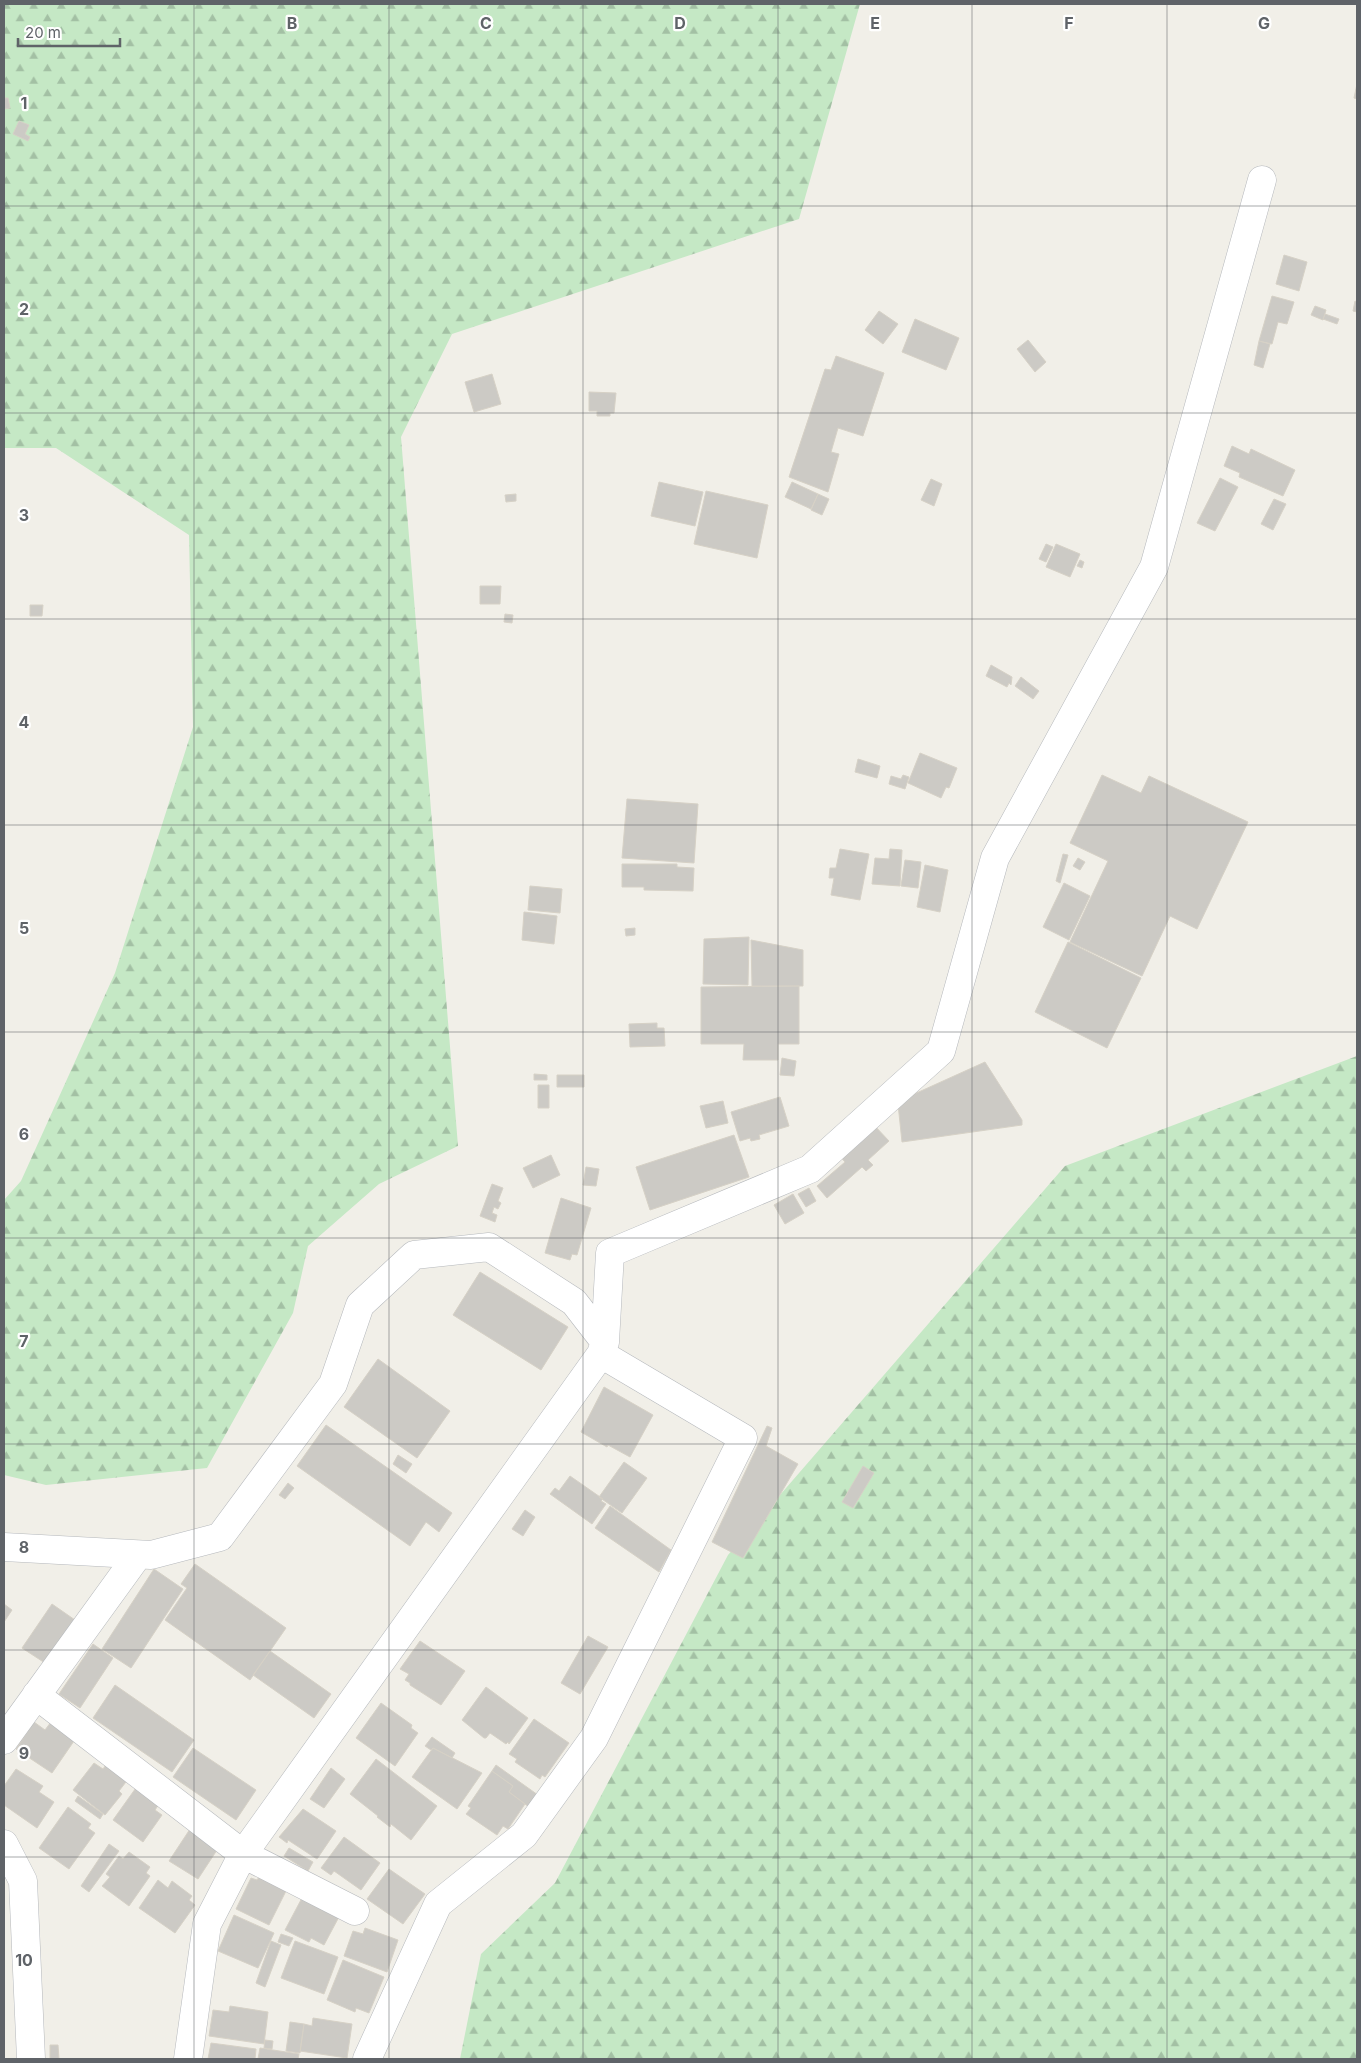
<svg xmlns="http://www.w3.org/2000/svg" width="1361" height="2063" font-family="Inter,sans-serif">
<defs>
<pattern id="forest-firs" width="22" height="20" patternUnits="userSpaceOnUse" patternTransform="scale(1.25)"><rect width="22" height="20" fill="#c5e8c5"/><path d="M5 1l3.5 6h-7zM16 11l3.5 6h-7z" fill="#a3c0a4"/></pattern>
</defs>
<rect width="100%" height="100%" fill="#f1efe8"/>
<path fill="url(#forest-firs)" d="M4,4H860L799,219L452,334L401,437L458,1146L379,1184L308,1246L293,1313L207,1468L46,1485L4,1475V1200L21,1181L115,973L193,727L189,535L56,448H4Z
M1357,1056V2059H460L481,1954L555,1883L728,1555L1065,1166Z"/>
<path fill="#cccac5" stroke="#d6d1c6" d="M1357,84V99L1354,98Z
M4,98H8L10,108L4,109Z
M19,121L29,125L25,134L30,137L28,141L13,134Z
M1284,255L1307,262L1299,291L1276,284Z
M1272,296L1294,302L1287,324L1278,322L1272,344L1259,341Z
M1355,301L1357,302V312L1353,311Z
M1315,306L1326,310L1323,320L1311,315Z
M879,311L898,324L883,344L865,330Z
M1325,314L1339,319L1337,324L1323,319Z
M915,319L959,338L946,370L902,352Z
M1028,340L1046,362L1035,372L1017,349Z
M1259,341L1270,344L1263,368L1254,365Z
M836,356L884,373L863,436L838,428L831,452L839,454L828,492L789,477L825,369L831,370Z
M492,374L501,404L474,412L465,382Z
M589,392L616,393L614,413H610V416H597V411H589Z
M1232,446L1249,454L1251,449L1295,470L1283,496L1239,477L1240,473L1224,466Z
M1220,478L1238,487L1215,531L1197,523Z
M931,479L942,484L934,506L921,500Z
M659,482L703,492L695,526L651,516Z
M792,482L818,494L811,509L785,497Z
M706,491L768,505L757,558L694,544Z
M516,494V501L506,502L505,495Z
M818,494L829,499L822,515L811,510Z
M1274,499L1286,504L1273,530L1261,524Z
M1046,544L1053,547L1046,562L1039,559Z
M1056,544L1080,554L1070,577L1046,567Z
M1080,560L1084,562L1082,568L1077,566Z
M480,586H501L500,604H480Z
M30,605H43L42,616H30Z
M505,614L513,615L512,623L504,622Z
M991,665L1012,677L1011,685L1009,683L1007,687L986,676Z
M1021,677L1039,691L1033,699L1015,686Z
M920,753L957,768L949,788L946,787L941,798L908,783Z
M858,759L880,766L877,778L855,772Z
M903,775L909,777L905,789L889,784L891,776L901,779Z
M1102,775L1141,793L1149,776L1248,822L1197,929L1170,916L1142,976L1070,942L1108,861L1070,843Z
M627,799L698,804L694,863L622,858Z
M840,849L869,854L860,900L831,895L834,878H829L830,868H836Z
M890,849L902,850L900,886L872,884L875,858L889,859Z
M1063,854L1068,855L1060,883L1056,881Z
M1078,858L1085,862L1080,870L1073,866Z
M905,860L921,862L918,888L901,886Z
M622,864H677V867L694,868L693,891L644,890V887H622Z
M925,865L948,870L940,912L917,907Z
M1064,883L1090,896L1069,940L1043,927Z
M530,886L562,889L560,913L528,910Z
M524,912L557,916L554,944L522,940Z
M635,928V935L626,936L625,929Z
M749,937L748,985L703,984L704,939Z
M751,940L803,950V986H752Z
M1068,942L1141,978L1107,1048L1035,1012Z
M799,986V1044H778V1060H743L744,1044H701V987Z
M657,1023V1028H664L665,1046L630,1047L629,1024Z
M782,1058L796,1061L794,1076L780,1075Z
M985,1062L1022,1120V1125L902,1142L898,1104L901,1100Z
M534,1074L547,1075V1080H534Z
M557,1075H584V1087H557Z
M538,1085H549V1108H538Z
M780,1097L789,1126L759,1135L760,1139L751,1141L750,1138L740,1141L731,1112Z
M723,1101L728,1123L706,1128L700,1106Z
M873,1124L889,1141L868,1160L873,1165L866,1171L862,1167L827,1198L817,1186L845,1162L838,1154Z
M734,1135L749,1177L650,1210L636,1167Z
M551,1155L560,1175L533,1188L523,1168Z
M586,1167L599,1169L596,1186L583,1185Z
M492,1184L503,1188L498,1201L501,1203L498,1209L494,1207L492,1213L497,1215L495,1222L480,1216Z
M809,1188L816,1201L806,1207L798,1194Z
M793,1194L804,1213L785,1224L774,1205Z
M561,1198L591,1208L577,1255L572,1254L570,1260L545,1253Z
M480,1272L568,1327L541,1370L453,1315Z
M378,1359L450,1411L417,1458L344,1407Z
M604,1387L653,1415L630,1457L608,1445L607,1447L581,1432Z
M326,1425L452,1513L439,1532L426,1522L410,1546L297,1466Z
M767,1426L772,1428L766,1446L798,1464L743,1558L712,1542Z
M398,1455L412,1464L406,1473L393,1464Z
M624,1462L647,1478L622,1513L599,1497Z
M863,1466L874,1473L853,1508L842,1502Z
M570,1476L603,1499L601,1501L606,1504L592,1524L550,1494L555,1488L559,1491Z
M288,1483L294,1488L285,1499L279,1495Z
M610,1506L671,1550L659,1572L595,1528Z
M525,1510L535,1517L523,1536L512,1529Z
M195,1564L286,1628L250,1680L165,1620L187,1588L181,1584Z
M154,1569L183,1589L131,1668L102,1649Z
M4,1604L12,1610L4,1622Z
M52,1604L75,1620L45,1663L22,1648Z
M588,1636L608,1647L580,1694L561,1683Z
M420,1641L465,1671L441,1705L410,1685V1683L405,1680L409,1674L400,1669Z
M93,1644L113,1658L80,1708L59,1694Z
M270,1651L331,1694L314,1718L253,1675Z
M115,1685L194,1740L172,1772L93,1718Z
M486,1687L528,1718L509,1744L508,1742L506,1744L490,1733L486,1738H484L462,1720Z
M381,1703L412,1725L411,1728L418,1733L395,1766L356,1738Z
M534,1719L569,1743L545,1777L542,1775L540,1779L515,1762L517,1759L509,1754Z
M34,1722L45,1730L51,1722L74,1741L52,1773L16,1749Z
M432,1737L455,1753L452,1758L433,1748L431,1750L425,1746Z
M193,1748L256,1790L236,1820L173,1777Z
M433,1748L482,1773L457,1809L412,1777Z
M376,1759L437,1806L411,1840L391,1824L390,1827L377,1817L378,1816L350,1794Z
M108,1762L129,1778L119,1791L122,1794L105,1815L73,1790L94,1763L103,1769Z
M496,1765L538,1795L529,1807L509,1792L513,1786L492,1771Z
M331,1768L345,1779L324,1808L310,1799Z
M16,1769L43,1786L39,1792L54,1802L37,1828L4,1805V1786Z
M492,1771L513,1786L509,1792L525,1804L508,1829L503,1826L497,1835L466,1814L471,1808L468,1806Z
M138,1785L161,1801L155,1810L162,1815L143,1842L113,1820Z
M78,1796L103,1814L100,1819L75,1801Z
M68,1807L91,1824L88,1828L95,1833L69,1869L39,1848Z
M303,1809L336,1831L317,1859L288,1840L287,1843L279,1837Z
M194,1823L217,1850L198,1879L169,1861Z
M344,1837L380,1863L361,1890L334,1871L331,1875L321,1868Z
M109,1844L119,1851L89,1892L81,1886Z
M289,1848L313,1862L308,1871L284,1856Z
M129,1852L150,1867L146,1873L150,1876L129,1906L102,1886L110,1877L106,1874L119,1856L123,1859Z
M389,1869L425,1894L403,1924L367,1899Z
M261,1874L288,1887L269,1925L236,1909L251,1878L257,1880Z
M158,1880L168,1888L172,1881L192,1896L189,1900L195,1905L175,1933L139,1908Z
M303,1896L340,1915L324,1945L311,1938L309,1942L285,1930Z
M234,1915L274,1933L258,1968L218,1951Z
M365,1928L398,1940L387,1972L344,1956L353,1931L363,1934Z
M281,1934L293,1938L289,1946L278,1942Z
M271,1941L281,1945L265,1987L256,1983Z
M295,1941L338,1957L324,1994L281,1978Z
M343,1960L384,1977L369,2013L356,2008L355,2012L327,2000Z
M230,2006L268,2012L264,2044L209,2036L213,2010L229,2012Z
M313,2018L352,2024L347,2058L300,2051L304,2024L312,2026Z
M290,2022L304,2024L300,2053L286,2051Z
M265,2040L273,2041L272,2049L264,2048Z
M211,2043L256,2049L255,2059H208Z
M50,2045H58L59,2059H50Z
M260,2048L299,2054L298,2059H258Z"/>
<g fill="none" stroke-linecap="round" stroke-linejoin="round">
<defs>
<path id="minor" d="M4,1547L151,1555L220,1537L333,1384L360,1305L414,1255L489,1247L574,1302L605,1342
M36,1695L243,1854L355,1911
M4,1740L138,1555
M4,1844L23,1881L31,2059
M188,2059L207,1924L243,1854L601,1354L605,1342L610,1253L810,1169L941,1051L995,858L1154,567L1262,180
M367,2059L438,1904L524,1835L594,1738L743,1438L601,1354"/>
</defs>
<use href="#minor" stroke="#b5b8bc" stroke-width="29"/>
<use href="#minor" stroke="#fff" stroke-width="28"/>
</g>
<path fill="none" stroke="#5f6368" stroke-width="1" stroke-opacity="0.55" d="M194,4V2059M389,4V2059M583,4V2059M778,4V2059M972,4V2059M1167,4V2059M4,206H1357M4,413H1357M4,619H1357M4,825H1357M4,1032H1357M4,1238H1357M4,1444H1357M4,1650H1357M4,1857H1357"/>
<g font-size="16" text-anchor="middle" font-weight="bold" fill="#5f6368" stroke="#fff" stroke-width="4.5" stroke-linejoin="round" paint-order="stroke">
<text x="292" y="29">B</text>
<text x="486" y="29">C</text>
<text x="680" y="29">D</text>
<text x="875" y="29">E</text>
<text x="1069" y="29">F</text>
<text x="1264" y="29">G</text>
<text x="24" y="109">1</text>
<text x="24" y="315">2</text>
<text x="24" y="521">3</text>
<text x="24" y="728">4</text>
<text x="24" y="934">5</text>
<text x="24" y="1140">6</text>
<text x="24" y="1347">7</text>
<text x="24" y="1553">8</text>
<text x="24" y="1759">9</text>
<text x="24" y="1966">10</text>
</g>
<rect width="1361" height="2063" fill="none" stroke="#5f6368" stroke-width="10"/>
<path d="M18 38v8h102v-8" fill="none" stroke="#5f6368" stroke-width="2.5"/>
<text x="25" y="38" font-size="15" fill="#5f6368" stroke="#ffffff" stroke-width="4" paint-order="stroke">20 m</text>
</svg>
